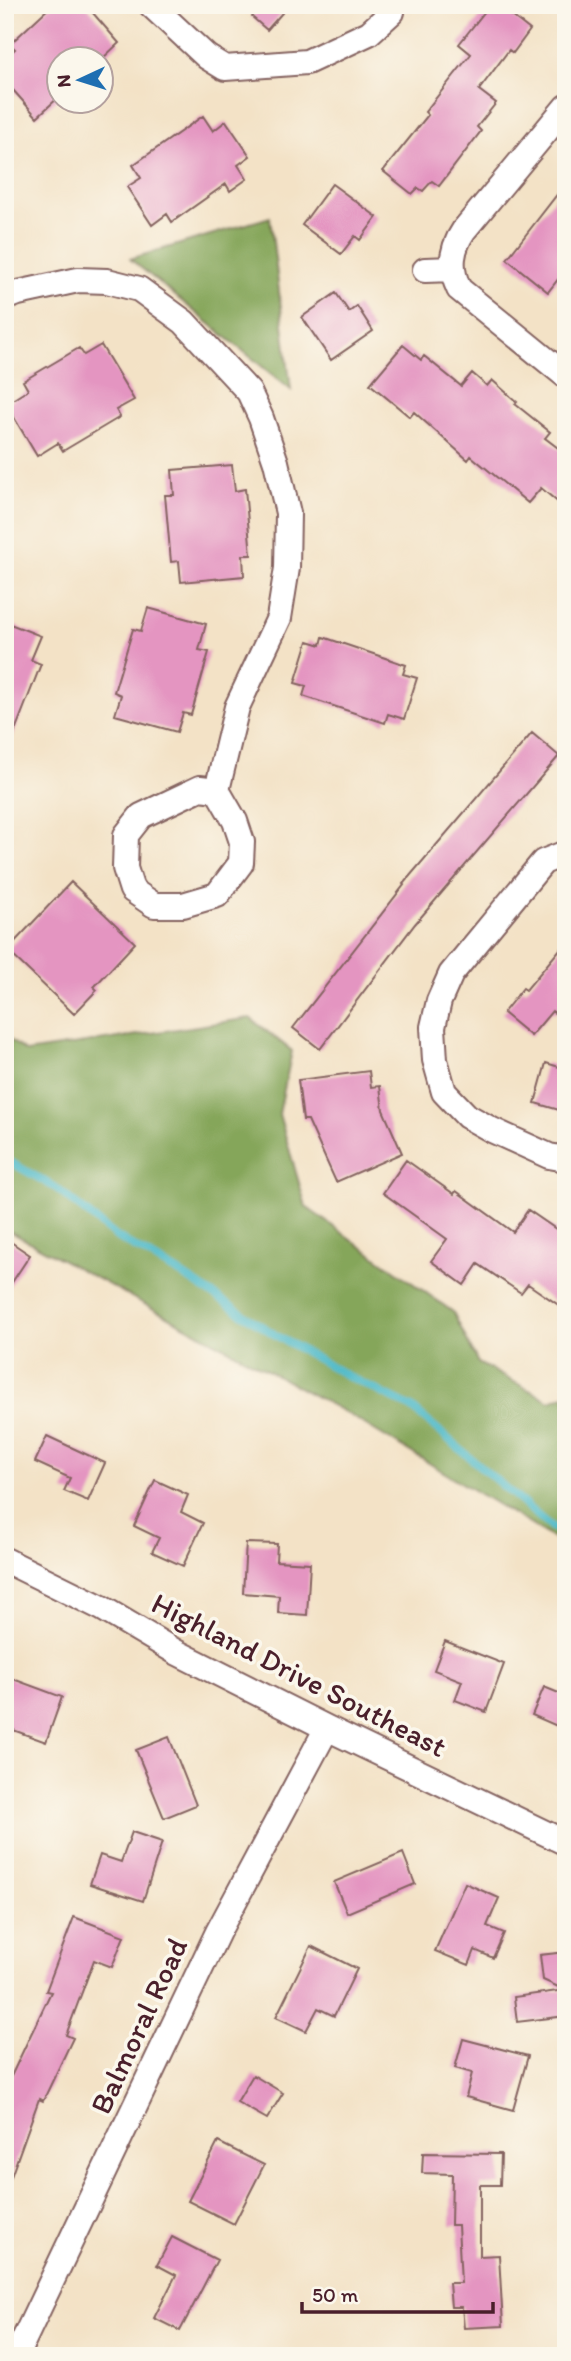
<svg xmlns="http://www.w3.org/2000/svg" width="571" height="2361" font-family="Itim,sans-serif">
<rect width="100%" height="100%" fill="#fbf7ec"/>
<filter id="ink" filterUnits="userSpaceOnUse"><feTurbulence type="fractalNoise" baseFrequency=".0143" numOctaves="2"/><feDisplacementMap in="SourceGraphic" scale="14" xChannelSelector="R" yChannelSelector="G"/><feConvolveMatrix kernelMatrix="1 2 1 2 8 2 1 2 1" color-interpolation-filters="sRGB"/></filter>
<filter id="wash" filterUnits="userSpaceOnUse"><feTurbulence type="fractalNoise" baseFrequency=".00686" numOctaves="4" result="noise"/><feDisplacementMap in="SourceGraphic" scale="28" xChannelSelector="R" yChannelSelector="G"/><feGaussianBlur stdDeviation="1.57" result="paint"/><feColorMatrix in="noise" values="0 0 0 0 0 0 0 0 0 0 0 0 0 0 0 0 0 1.4 0 .05"/><feComposite in="paint" operator="in"/></filter>
<g filter="url(#wash)">
<rect width="100%" height="100%" fill="#f3e2c6"/>
<path fill="#85a65a" stroke="#686242" stroke-width="2" d="M270,217L291,390L130,259Z
M250,1018L292,1051L279,1114L306,1207L453,1312L478,1363L550,1401L566,1395V1546L341,1410L5,1229V1036L26,1052Z"/>
<g fill="none" stroke-linecap="round" stroke-linejoin="round">
<path stroke="#4db9c8" stroke-width="8" d="M5,1159L56,1188L115,1236L181,1274L277,1336L344,1374L412,1408L551,1527L566,1535"/>
</g>
<g id="blocks">
<path fill="#e495c1" d="M52,5H86L119,43L101,60H60V96L37,117L5,81V58L15,49L10,44Z
M262,5H289L267,30L252,17Z
M490,5H498L530,30L513,53L509,50L479,90L496,103L477,127L481,131L439,186L432,181L423,191L418,188L412,194L383,171L428,115L425,112L471,54L459,44Z
M203,116L213,131L226,121L250,156L238,165L247,179L230,191L226,184L172,222L167,214L152,225L127,187L141,178L133,165Z
M566,183V269L548,292L507,259Z
M332,184L377,217L360,240L355,236L341,254L302,225Z
M336,293L349,312L357,306L373,331L331,360L302,317Z
M101,345L134,400L116,410L120,417L63,451L58,443L37,456L6,404L28,390L23,381L79,348L84,355Z
M403,345L421,360L424,356L461,386L472,373L487,386L492,380L517,402L515,404L550,432L545,438L566,454V509L541,488L528,503L471,456L468,460L414,412L410,417L370,384Z
M232,465L235,491L245,489L251,555H243L244,576L181,582L179,561L171,562L165,495H174L172,470Z
M148,608L206,624L199,650L209,652L191,715L183,713L177,732L115,715L121,695L114,692L133,629L141,631Z
M5,622L41,636L31,660L41,664L7,751Z
M323,637L406,665L403,674L417,678L404,719L388,714L385,723L303,696L306,686L295,683L308,641L321,645Z
M532,733L559,756L415,924L320,1049L293,1028L404,885L403,884Z
M71,882L135,943L94,987L97,990L74,1014L7,950Z
M566,942V999L554,1013L552,1011L531,1036L503,1013L523,988L526,990Z
M546,1063L566,1069V1112L535,1103Z
M369,1071L371,1087L380,1086L383,1110L402,1153L336,1182L308,1120H303L298,1080Z
M406,1160L454,1194L456,1191L513,1232L528,1210L566,1236V1310L528,1284L521,1293L478,1264L464,1285L431,1261L447,1239L383,1193Z
M5,1238L30,1255L5,1293Z
M47,1436L105,1463L88,1501L64,1491L70,1478L35,1462Z
M155,1480L188,1495L181,1512L203,1523L183,1566L152,1552L159,1538L134,1526Z
M246,1543L277,1544L276,1561L310,1563L307,1615L278,1613L279,1596L243,1593Z
M445,1641L504,1664L486,1712L455,1700L462,1681L434,1670Z
M5,1676L62,1697L46,1742L5,1727Z
M544,1687L566,1696V1730L532,1715Z
M169,1737L196,1805L164,1818L136,1750Z
M132,1832L162,1842L143,1901L90,1884L100,1855L121,1862Z
M403,1853L415,1884L347,1913L334,1882Z
M465,1883L499,1898L487,1926L504,1933L493,1958L475,1950L469,1965L435,1951Z
M74,1917L124,1936L112,1967L94,1960L66,2035L73,2038L43,2101L39,2099L8,2185H5V2089L51,1992L46,1991Z
M311,1946L357,1969L334,2016L318,2008L306,2031L276,2017Z
M566,1952V2016L517,2022L514,1997L565,1990L543,1980L540,1955Z
M463,2039L528,2056L513,2110L466,2097L472,2073L455,2068Z
M253,2075L283,2093L267,2119L237,2102Z
M218,2142L264,2165L234,2224L188,2201Z
M423,2153L501,2154L500,2185H480V2256L499,2255L503,2326L464,2328L462,2307H451L449,2283H461L458,2225H451L452,2174L422,2173Z
M172,2237L217,2260L180,2331L154,2318L176,2275L157,2265Z"/>
</g>
</g>
<g filter="url(#ink)">
<use href="#blocks" fill-opacity="0" stroke="#856361" stroke-width="2"/>
<g fill="none" stroke-linecap="round" stroke-linejoin="round">
<defs>
<path id="street" d="M151,5L207,57L225,68L307,62L369,33L392,12L393,5
M566,107L464,230C451,249 449,268 459,289L566,376
M425,270L453,269
M5,298L18,293L78,280L107,281L139,289L184,322L249,392L261,418L276,462L288,513L287,568L279,618L237,707L217,790
M200,788L217,790L235,821L242,842L241,863L217,895L183,905H154L132,890L125,868L126,835L141,816Z
M566,853L543,862L451,974L439,1001L433,1027L435,1060L444,1092L467,1116L492,1130L549,1156L566,1159
M5,1560L102,1608L176,1652L327,1728L566,1843
M16,2356L218,1932L327,1728"/>
</defs>
<use href="#street" stroke="#856361" stroke-width="28"/>
<use href="#street" stroke="#fff" stroke-width="24"/>
</g>
</g>
<g text-anchor="middle" stroke-width="7" stroke-linejoin="round" paint-order="stroke">
<g font-size="30" fill="#4a1f2b" stroke="#fbf7ec">
<text transform="translate(299 1675) rotate(27)" y="10">Highland Drive Southeast</text>
<text transform="translate(139 2026) rotate(-65)" y="10">Balmoral Road</text>
</g>
</g>
<rect width="571" height="2361" fill="none" stroke="#fbf7ec" stroke-width="28"/>
<g transform="translate(80 80) rotate(266)"><circle r="33" fill="#fbf7ec" stroke="#b4a19f" stroke-width="2"/>
<path d="M0-5L12 26L0 18L-12 26Z" fill="#1f6fb2"/>
<text y="-10" font-size="19" font-weight="bold" text-anchor="middle" fill="#4a1f2b">N</text>
</g>
<path d="M302 2302v10h191v-10" fill="none" stroke="#4a1f2b" stroke-width="3.5"/>
<text x="312" y="2302" font-size="21" fill="#4a1f2b" stroke="#fbf7ec" stroke-width="5" paint-order="stroke">50 m</text>
</svg>
